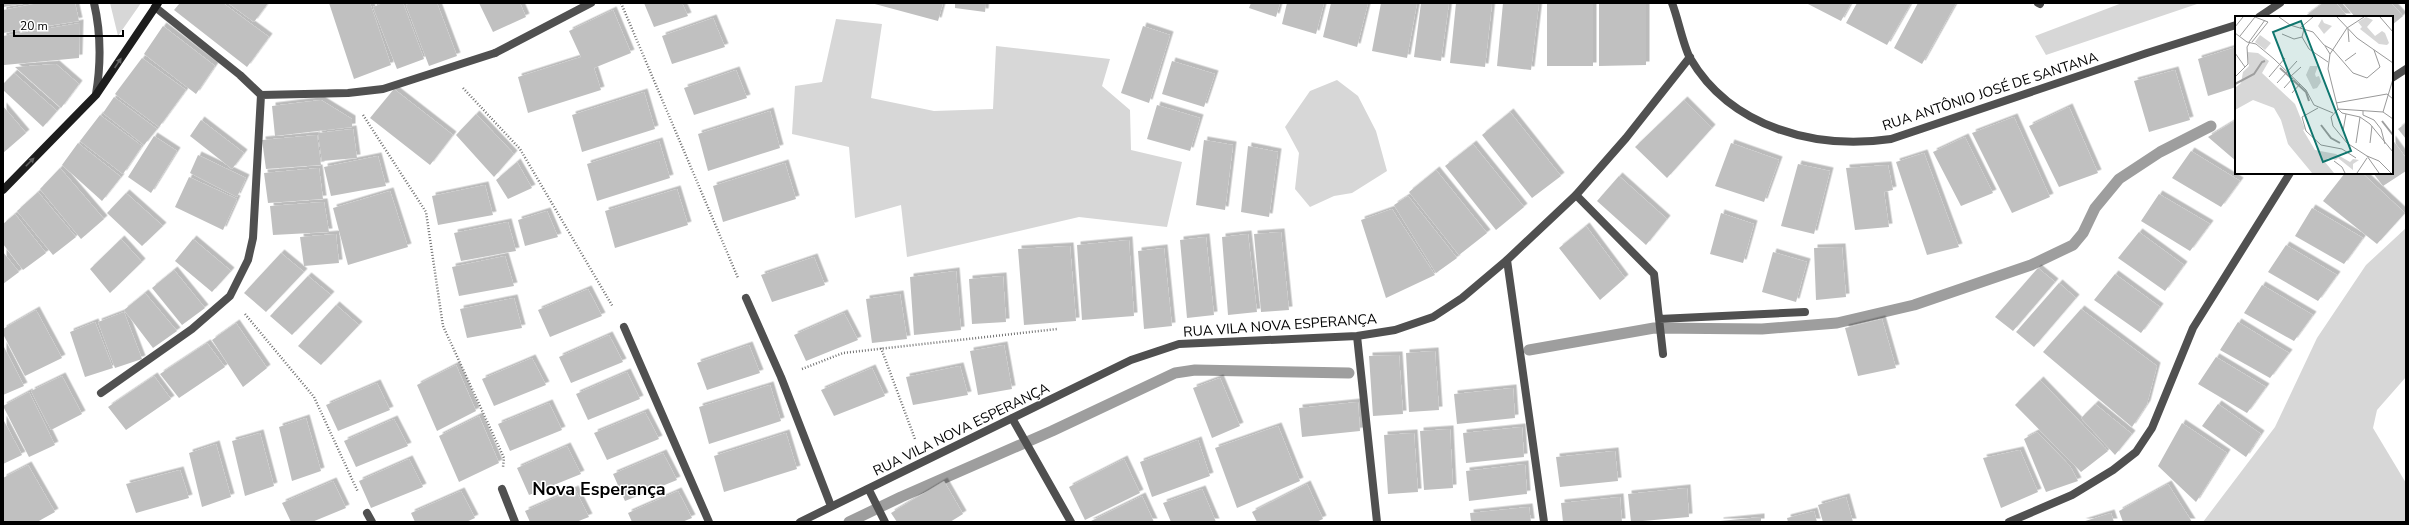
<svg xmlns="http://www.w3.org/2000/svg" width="2409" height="525" font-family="'Nunito Sans',sans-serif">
<defs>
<filter id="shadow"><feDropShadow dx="3.5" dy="-3.5" stdDeviation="0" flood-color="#0004"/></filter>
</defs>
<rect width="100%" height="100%" fill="#fff"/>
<path fill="#d7d7d7" d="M110,3H141L118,36Z
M2122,3H2200L2046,55L2035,36Z
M836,19L882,24L871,98L934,111L993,109L996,46L1110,59L1102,86L1130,110L1131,150L1182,162L1167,227L1079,217L907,257L901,205L855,218L849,147L792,134L795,86L822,82Z
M1337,80L1358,96L1376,131L1387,171L1352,193L1334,196L1310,207L1295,189L1299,153L1285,127L1310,91Z
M2406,228V377L2377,410L2373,428L2406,483V522H2203L2275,427L2317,338L2366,265Z"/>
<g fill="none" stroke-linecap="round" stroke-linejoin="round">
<path stroke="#9e9e9e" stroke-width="11" d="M1529,350L1654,328L1762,329L1837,323L1914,305L2031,265L2073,245L2083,233L2095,208L2119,179L2160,152L2211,126
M849,522L901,497L1052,431L1175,373L1195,370L1349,373"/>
</g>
<path fill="#c0c0c0" filter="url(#shadow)" d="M3,3H23V4L3,7Z
M39,3H75L79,21L3,33V10Z
M180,3H223L269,37L247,67L174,10Z
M228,3H268L254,22Z
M329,3H370L391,65L354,79Z
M383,3H403L424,59L397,69L373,7Z
M410,3H437L457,56L429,66L406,5Z
M479,3H520L526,17L493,32Z
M644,3H682L688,16L654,27Z
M871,3H943L938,21Z
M955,3H986L985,12L955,8Z
M1251,3H1280L1276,17L1249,8Z
M1287,3H1324L1316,34L1282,24Z
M1331,3H1368L1357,47L1323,37Z
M1381,3H1417L1407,58L1372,51Z
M1421,3H1449L1441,61L1414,57Z
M1456,3H1492L1485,67L1450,63Z
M1503,3H1539L1531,70L1497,66Z
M1547,3H1593V66H1547Z
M1599,3H1646V65L1599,66Z
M1806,3H1851L1841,21Z
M1857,3H1911L1887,45L1846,23Z
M1918,3H1956L1922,64L1894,48Z
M2323,3H2336L2348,17H2304Z
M2343,3H2391L2403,16L2392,25V17H2355Z
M613,10L631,53L594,68L601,90L528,113L518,77L581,57L569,31Z
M713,18L725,47L672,64L662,36Z
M80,23L79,58L4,65L3,36Z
M163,26L215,66L196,94L144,54Z
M1143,26L1170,35L1149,103L1121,93Z
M2236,47V87L2208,96L2198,59Z
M142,58L186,90L159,127L115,94Z
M1172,61L1215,74L1204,107L1162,94Z
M56,64L79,84L61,108L15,67Z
M736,70L747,98L694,115L684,88Z
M2175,70L2190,120L2149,132L2134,81Z
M14,73L57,111L43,127L3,90V84Z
M394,89L453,135L430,165L370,118Z
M644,92L655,129L582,152L572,115Z
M114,97L157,129L144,145L103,113Z
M321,100L352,119V127L275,136L272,106Z
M1684,100L1712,128L1667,178L1635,147Z
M1157,105L1200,118L1190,151L1147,139Z
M3,106L26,133L3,153Z
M2069,107L2098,173L2059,187L2029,126Z
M770,111L780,148L708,171L698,134Z
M1510,112L1561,176L1532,198L1482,135Z
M476,114L514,154L494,177L456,135Z
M100,115L142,146L123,174L80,141Z
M2014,117L2050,197L2012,213L1972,133Z
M201,120L244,153L232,169L190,136Z
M2236,120V161L2208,137Z
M2406,123V139L2398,129Z
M353,129L357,158L322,161L318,133Z
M317,135L321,165L266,169L262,140Z
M154,136L177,151L151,193L128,177Z
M1965,137L1993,193L1961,206L1933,152Z
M2392,139L2406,158V171L2383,186L2373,173H2392Z
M1204,140L1233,145L1225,210L1196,205Z
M659,141L670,178L597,201L587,164Z
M78,143L121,177L102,201L62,165Z
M1731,143L1779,160L1764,202L1715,186Z
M1473,144L1524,207L1496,230L1445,166Z
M1248,146L1278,152L1269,217L1241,212Z
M2191,151L2240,181L2221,207L2172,178Z
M1924,153L1959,247L1927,255L1896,162Z
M198,155L246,178L237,197L190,173Z
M378,156L386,186L331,196L324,167Z
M517,162L532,188L508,199L496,180Z
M785,163L796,199L723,222L713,186Z
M1798,164L1830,171L1814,234L1781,226Z
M1888,165L1893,190L1884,192L1889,227L1855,230L1846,168Z
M60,168L104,219L81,239L40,189Z
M319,168L323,199L268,203L264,173Z
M1436,170L1487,233L1459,255L1409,192Z
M2345,173H2362L2405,213L2377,244L2323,201Z
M1619,176L1667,219L1646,245L1597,201Z
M189,177L237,199L223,230L175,207Z
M485,185L493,215L438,225L432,196Z
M677,189L688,225L615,248L605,211Z
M390,191L408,247L348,265L333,208Z
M38,192L76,237L53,255L17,211Z
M126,193L163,226L142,246L107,213Z
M2159,194L2210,224L2190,251L2141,221Z
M1408,196L1457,258L1436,273L1394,205Z
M324,202L329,232L273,235L270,206Z
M2312,208L2363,238L2344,264L2295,236Z
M1392,209L1435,275L1386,298L1361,220Z
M547,211L558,237L525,246L518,220Z
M1721,213L1754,224L1743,263L1710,254Z
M15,214L46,253L23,270L3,244V224Z
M508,222L516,251L461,261L454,233Z
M1586,226L1625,278L1600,300L1559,248Z
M1281,232L1289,310L1261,312L1254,234Z
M2139,232L2184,265L2165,291L2118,258Z
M336,234L339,263L304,266L300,237Z
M1248,234L1257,312L1228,315L1222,237Z
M1206,237L1214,315L1187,318L1180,240Z
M121,239L142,262L110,293L90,269Z
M193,239L231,271L212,292L175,261Z
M1129,240L1134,316L1082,320L1077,245Z
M2286,245L2337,275L2318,301L2268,272Z
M1070,246L1076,321L1024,325L1018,249Z
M1842,247L1846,297L1816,300L1814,248Z
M1164,248L1172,326L1144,329L1138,251Z
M3,252L19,272L3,284Z
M1773,252L1807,262L1796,302L1762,292Z
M281,253L304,272L266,312L244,293Z
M505,256L514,286L459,296L452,267Z
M814,257L825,285L772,302L761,275Z
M2038,268L2055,282L2013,331L1995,317Z
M174,270L205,308L182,325L152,288Z
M956,271L961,330L914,335L910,277Z
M2115,274L2160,307L2141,333L2094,300Z
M308,276L331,295L292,335L270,316Z
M1003,276L1006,322L972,324L969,279Z
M2059,283L2076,298L2034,347L2016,332Z
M2262,285L2313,315L2294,341L2244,313Z
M588,289L602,316L550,337L538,310Z
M145,293L177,331L153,348L124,310Z
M900,294L907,339L872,343L866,299Z
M514,298L522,328L467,338L460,309Z
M336,305L359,325L321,365L298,346Z
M2081,309L2157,366L2147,404L2132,427L2043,352Z
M36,310L62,358L25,376L3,334V329Z
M124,312L142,359L115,368L98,322Z
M844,313L858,340L806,361L794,335Z
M1882,319L1896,368L1858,376L1845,328Z
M95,322L113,368L85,377L70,332Z
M2238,322L2289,353L2270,378L2220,350Z
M236,323L267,368L243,387L212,340Z
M609,335L623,362L571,383L559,357Z
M207,343L225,367L179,398L160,374Z
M3,345L24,386L3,395Z
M749,345L760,373L707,390L697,363Z
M1004,345L1012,389L978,395L970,351Z
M1435,351L1439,410L1409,412L1406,353Z
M1399,355L1403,414L1373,416L1369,356Z
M2216,357L2266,387L2247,413L2198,384Z
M532,358L546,385L494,406L482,379Z
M456,365L476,411L437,431L417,385Z
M960,366L968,395L913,405L906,377Z
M872,368L885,396L834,416L821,390Z
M627,372L640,399L588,420L576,394Z
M62,376L82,414L51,430L31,391Z
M154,376L171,399L126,430L108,407Z
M1220,378L1240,426L1212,438L1193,388Z
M2040,380L2108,451L2081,472L2015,405Z
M377,383L390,410L338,431L326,405Z
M770,385L781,421L709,444L699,407Z
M1513,388L1515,418L1457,424L1454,394Z
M29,392L55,445L29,457L3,406Z
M1358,402L1360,431L1302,437L1299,408Z
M549,403L562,430L510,451L498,424Z
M2095,404L2132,434L2115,455L2081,418Z
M2218,404L2261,434L2246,457L2202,426Z
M645,412L659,439L607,460L594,433Z
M479,416L499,463L459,482L439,436Z
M306,418L321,471L292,481L279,427Z
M3,419L22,455L3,464Z
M394,419L408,446L356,467L344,441Z
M2182,423L2227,453L2196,502L2158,466Z
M1278,426L1300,481L1237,508L1215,448Z
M1522,427L1524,457L1466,463L1463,433Z
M1450,429L1453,488L1424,490L1420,431Z
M2037,432L2070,466L2078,481L2046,492L2024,439Z
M260,433L274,486L245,496L232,441Z
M786,433L797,469L724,492L714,456Z
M1414,433L1418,492L1388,494L1384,435Z
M1198,440L1210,476L1152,497L1140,462Z
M216,444L231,497L202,507L189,453Z
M567,446L581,474L529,495L517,468Z
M2020,450L2038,492L2001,508L1983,458Z
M1615,451L1618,481L1560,487L1556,457Z
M663,453L677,480L625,501L613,474Z
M409,459L423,487L371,508L359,481Z
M1124,459L1140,493L1085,520L1069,487Z
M1525,464L1527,494L1469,501L1466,471Z
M28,465L55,512L37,522H3V478Z
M180,470L189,498L136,513L126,484Z
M333,481L346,508L312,522H291L282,503Z
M944,481L963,514L950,522H897L891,513Z
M1307,484L1323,519L1316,522H1257L1252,512Z
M2168,484L2192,522H2123L2119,511Z
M1687,488L1689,517L1631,522L1628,494Z
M575,489L589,517L576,522H530L525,511Z
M1202,489L1216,522H1171L1163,503Z
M461,491L475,518L466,522H415L411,513Z
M678,491L692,518L682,522H632L628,513Z
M1142,496L1154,522H1089Z
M1620,497L1622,522H1563L1561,503Z
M1846,497L1853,522H1823L1818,505Z
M1529,507L1531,522H1471L1470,513Z
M1814,511L1817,522H1788L1787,518Z
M2111,513L2114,522H2082Z
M1761,517V522H1720V521Z"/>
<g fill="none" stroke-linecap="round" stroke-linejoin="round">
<path stroke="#727272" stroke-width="2.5" stroke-dasharray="1 2" stroke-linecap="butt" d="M621,3L738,278
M463,88L520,149L613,307
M363,115L426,212L443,326L504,458L503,467
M245,314L314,397L358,492
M881,348L915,439
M802,369L843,353L1057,329"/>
<path stroke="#505050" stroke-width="8" d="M261,95L348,93L383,89L495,53
M1576,195L1654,274L1663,354
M746,298L781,377L831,506
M1659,319L1805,312
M101,393L192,329L230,296L248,260L253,238L261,95L240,75L155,7"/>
<path stroke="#505050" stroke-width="8" d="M1672,3C1678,18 1683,45 1690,58C1731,128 1816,150 1891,139L2147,53L2236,25
M2038,3L2040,4
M2259,17L2280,3
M495,53L591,3
M2392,78L2406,69
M1507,260L1544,522
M624,327L709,522
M1357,336L1377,522
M1012,418L1071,522
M502,489L515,522
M869,490L885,522
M367,513L372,522
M800,522L1131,360L1179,344L1357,336L1395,330L1433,317L1462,298L1507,260L1576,195L1626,138L1690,57
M2009,522L2072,495L2113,470L2136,452L2152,428L2193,328L2290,173"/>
<path stroke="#505050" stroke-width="8" d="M94,3C101,33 101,64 96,94"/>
<path stroke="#1d1d1d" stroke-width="8" d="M3,190L96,95L158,3"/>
</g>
<defs><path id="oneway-solid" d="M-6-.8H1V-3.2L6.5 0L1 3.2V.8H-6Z"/></defs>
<g fill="#616161">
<use href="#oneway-solid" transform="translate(118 63) rotate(-56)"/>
<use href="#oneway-solid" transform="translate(30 162) rotate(-45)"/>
</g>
<g text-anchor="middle" stroke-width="3" stroke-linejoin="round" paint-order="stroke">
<g font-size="14" fill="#000" stroke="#fff">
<text transform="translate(1990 91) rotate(-18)" y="5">RUA ANTÔNIO JOSÉ DE SANTANA</text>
<text transform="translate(1280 325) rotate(-4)" y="5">RUA VILA NOVA ESPERANÇA</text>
<text transform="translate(961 429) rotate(-26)" y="5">RUA VILA NOVA ESPERANÇA</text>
</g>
<g font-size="18" font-weight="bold" fill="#000" stroke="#fff">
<text x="599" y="495">Nova Esperança</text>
</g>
</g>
<g transform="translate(2235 16)">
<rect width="158" height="158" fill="#fff"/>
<path d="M131,1L138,4L132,11L140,20L147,15L150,17L154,27L152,29L144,28L125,13L127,11L123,6ZM87,3L89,7L97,10L89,18L83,10ZM25,19L36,27L30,34L20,26ZM12,36L23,37L34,45L27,57L60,88L70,113L68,114L80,134L101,138L115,146L118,143L124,144L118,148V154L103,142L101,144L93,142L90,146L99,157H77L53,128L46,104L39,92L18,84L0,94V72L6,67L8,56L14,50ZM75,50H83L80,58L81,61L84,60L86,66L82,72L78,73L71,59Z" fill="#d7d7d7"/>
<path fill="none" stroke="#9e9e9e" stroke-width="2" d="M45,52L56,62M58,64L71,76L74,85M0,68L19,58L27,46L30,45M147,105L158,119M86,109L96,122L105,127"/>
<path fill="none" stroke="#999" stroke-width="1" d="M44,1L55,9L78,16L89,29L98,34M102,1L122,22L158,47M145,1L158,16M0,11L8,1M65,12L78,1M112,12L129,1M113,13L114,26M0,17L12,26L21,28L39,43L71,74L79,89L98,97M47,18L59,23L67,21L69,13M5,20L20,1M67,21L74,33L93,46M14,26L30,4M17,26L33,6L20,1M90,30L95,38L112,12M98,34L118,57L132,62L145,51L139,34M0,37L10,51M95,38L93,53L103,93L107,97L125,101L135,108L158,136M110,45L121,37M56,60L66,51M0,61L13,48L12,31L15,26M34,61L50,42M42,67L62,45M49,72L58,62M57,77L65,68M101,87L152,78L158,83M83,92L67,101L71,115L86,129L107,133L121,142M103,93L96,101L98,110L112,127L132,140L144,157M103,93L148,96L158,103M128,95V99L139,104L146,113L150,128M148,96L158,63M108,115L111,98M121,127L125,101M135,127L137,110M132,140L144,145L156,157M99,145L107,151L110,157M122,157L132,142"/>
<path fill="#0f766e" fill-opacity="0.15" stroke="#0f766e" stroke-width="2" d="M66,5L116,135L88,146L38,16Z"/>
<rect width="158" height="158" fill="none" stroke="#000" stroke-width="2"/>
</g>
<rect width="2409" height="525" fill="none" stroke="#000000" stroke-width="8"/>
<path d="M14 30v6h109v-6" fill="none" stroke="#000000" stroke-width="2"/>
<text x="20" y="30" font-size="12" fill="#000000" stroke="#ffffff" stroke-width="3" paint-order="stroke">20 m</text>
</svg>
